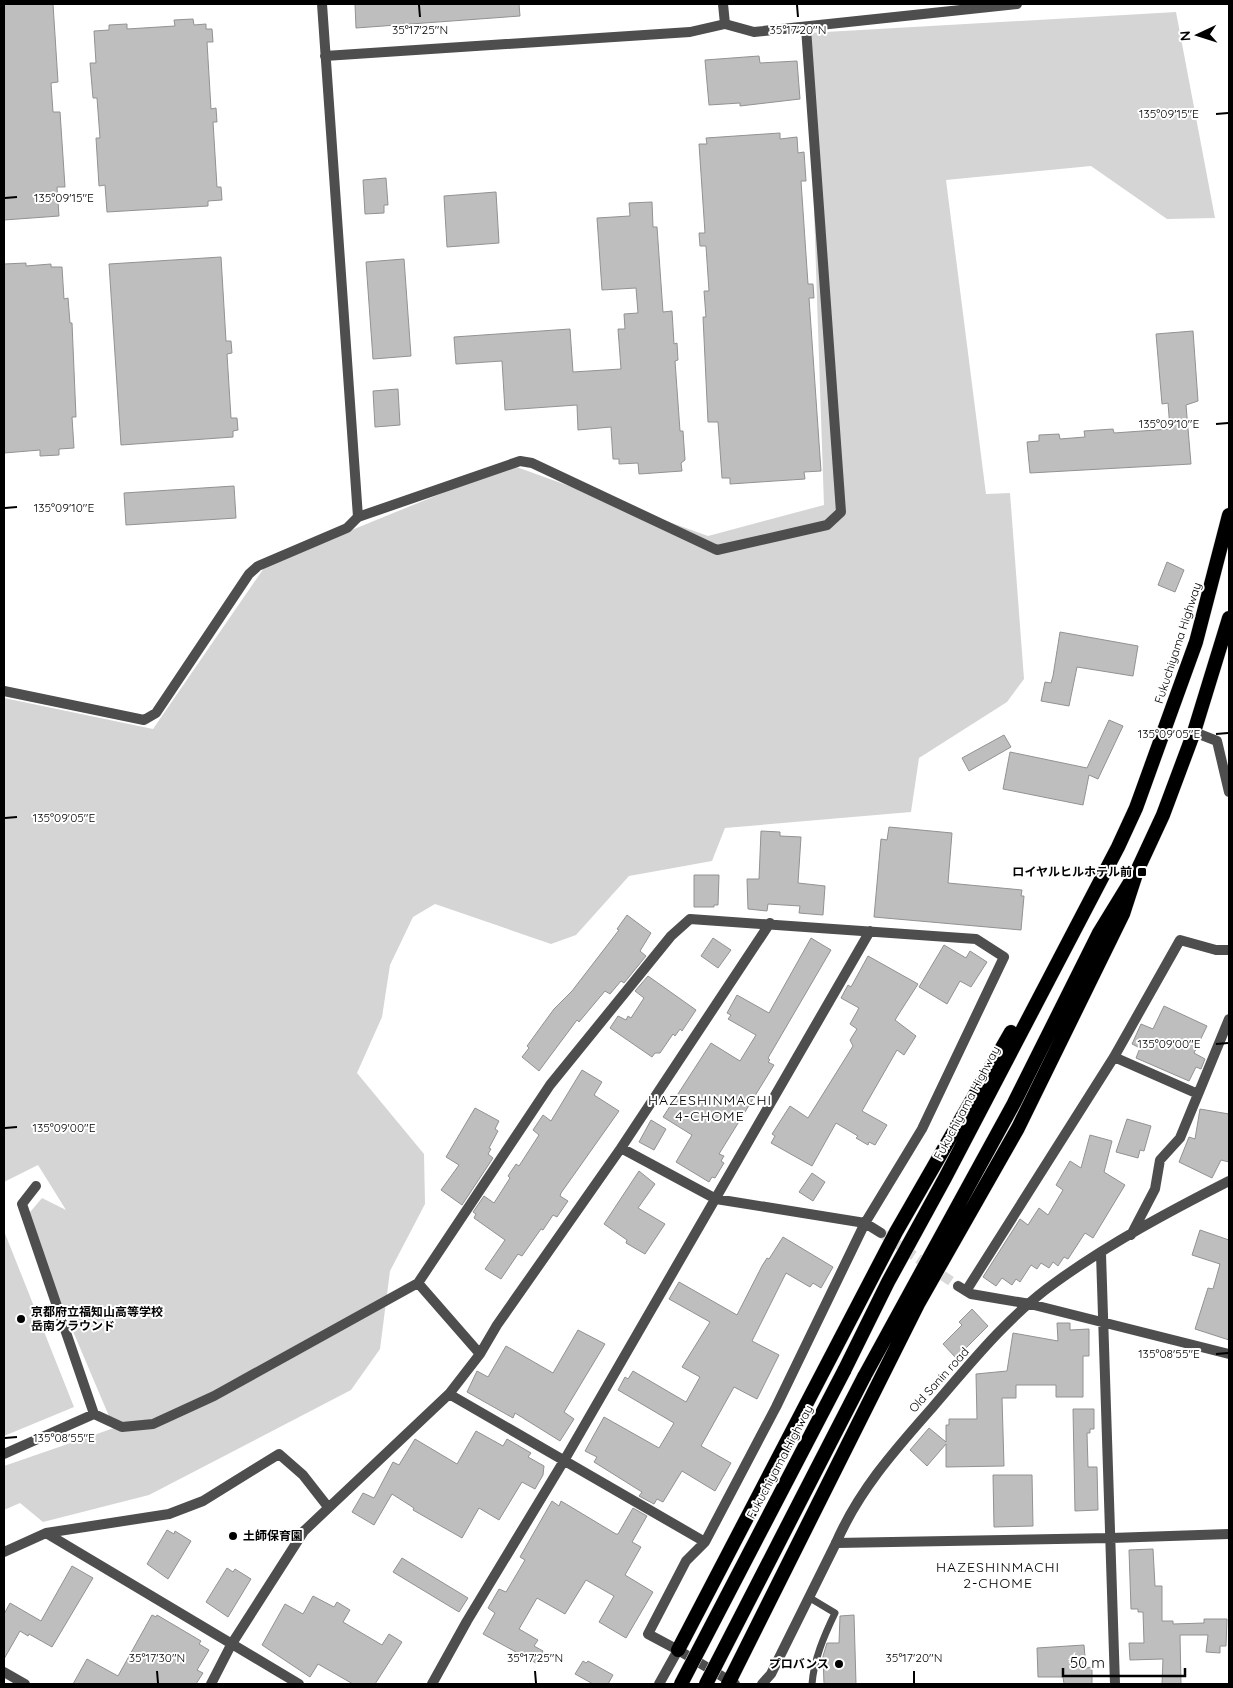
<svg xmlns="http://www.w3.org/2000/svg" width="1233" height="1688" font-family="Quicksand,'Noto Sans JP',sans-serif">
<rect width="100%" height="100%" fill="#fff"/>
<path fill="#d5d5d5" d="M1176,12L1215,218L1167,219L1091,166L946,180L986,494L1010,493L1024,679L1007,702L919,758L911,812L725,828L712,861L629,876L576,935L551,944L435,904L413,917L390,965L382,1017L357,1073L424,1154L425,1204L390,1271L380,1349L351,1390L149,1495L43,1522L20,1503L4,1510V1466L114,1428L25,1218L42,1198L66,1210L38,1165L4,1182V698L153,729L266,565L511,465L708,536L824,505L808,33Z
M4,1231L74,1407L4,1436Z"/>
<path fill="#bebebe" stroke="#929292" d="M4,4H53L58,82L51,83L53,112H60L65,187H57L59,216L4,220Z
M355,4H519L520,16L356,28Z
M193,19L194,25L206,24V29H212L213,42H207L211,109L216,108L217,122H213L217,187H221L222,200L208,201V206L107,212L105,185L99,186L96,138H100L97,98H93L90,63H96L94,31L109,30V25L127,24V29L175,26L174,20Z
M759,56L760,63L797,61L800,99L740,106V103L709,105L705,60Z
M780,133V139L797,137L798,153L804,152L806,181H801L808,284H813L814,298H809L821,471L804,472L805,479L730,484V478H722L718,422H708L703,317H706L704,291H709L706,246H700L699,233H705L699,144H707L706,138Z
M386,178L388,205H384V213L365,214L363,180Z
M496,192L499,243L447,247L444,196Z
M652,202L653,227H657L663,312L672,311L674,344L677,343L678,360L675,361L680,431H683L685,460L681,463L682,471L639,474L638,463L619,464V459H613L611,427L578,430L577,405L505,410L502,361L456,364L454,337L570,329L573,372L621,369L618,329H625L624,314L638,313L636,288L602,290L597,218L630,216L629,203Z
M221,257L226,341H231L232,353L227,354L231,418H237L238,430L233,431V437L121,445L109,264Z
M404,259L411,356L373,359L366,262Z
M26,263V266L51,264V267H62L64,299L68,298L70,323H72L76,417H72L74,448L59,449V455L40,456V450L4,453V264Z
M1193,331L1198,401L1186,405L1191,464L1030,473L1027,442L1039,441V435L1059,434L1060,439L1085,437L1084,431L1113,429L1114,433L1170,429L1168,403L1162,404L1156,334Z
M398,389L400,425L375,427L373,391Z
M234,486L236,518L126,525L124,493Z
M1167,562L1184,570L1175,592L1158,585Z
M1060,632L1138,646L1133,676L1077,667L1069,706L1041,701L1045,682L1051,683L1053,676Z
M1109,720L1123,726L1098,779L1089,775L1083,805L1003,789L1010,752L1087,768Z
M1004,735L1011,747L969,771L962,758Z
M889,827L952,833L948,883L1022,890L1021,896H1024L1021,930L874,917L881,839L887,840Z
M761,831L780,832V836L801,837L798,883L825,886L823,915L799,913L800,906L768,904L767,911L748,909L747,879H759Z
M694,875H719L718,905H714V907H694Z
M627,915L651,933L640,951L646,956L624,983L621,981L610,994L605,991L579,1022L577,1020L539,1071L522,1057L529,1048L527,1046L554,1009L572,991L619,930L617,929Z
M713,938L731,950L718,968L701,956Z
M811,938L831,950L768,1058L770,1060L768,1062L774,1065L719,1154L724,1156L721,1161L724,1163L715,1178L712,1177L709,1182L676,1162L692,1135L663,1117L711,1043L740,1061L756,1035L728,1019L731,1015L727,1013L737,995L769,1013Z
M944,945L966,958L970,951L987,962L971,987L960,981L947,1004L919,987Z
M868,956L918,984L895,1020L916,1036L904,1055L897,1050L862,1111L887,1125L875,1145L869,1142L868,1145L856,1138L858,1136L836,1123L812,1166L771,1143L775,1136L772,1134L790,1106L808,1118L853,1046L850,1040L857,1029L850,1024L859,1008L841,998L848,985L851,987Z
M648,976L696,1010L682,1031L680,1029L675,1036L673,1034L660,1053H655L652,1057L610,1028L618,1016L626,1020L628,1016L631,1018L644,998L635,991Z
M1164,1006L1207,1026L1194,1053L1205,1059L1201,1069L1196,1067L1189,1081L1136,1058L1140,1048L1132,1044L1141,1024L1153,1029Z
M582,1070L602,1082L594,1095L619,1111L561,1193L560,1196L568,1201L557,1217L553,1215L543,1230L541,1229L522,1256L518,1254L501,1279L485,1269L505,1240L474,1218L476,1214L473,1212L484,1196L494,1203L510,1178L508,1176L516,1164L519,1166L539,1135L533,1130L543,1115L551,1121Z
M475,1108L499,1121L495,1129L498,1131L489,1148L491,1149L488,1154L493,1158L462,1205L441,1190L459,1165L446,1157Z
M1200,1109L1229,1114V1162L1221,1160L1212,1178L1179,1162L1189,1137L1195,1139Z
M1127,1119L1151,1126L1144,1151L1140,1150L1138,1158L1116,1152Z
M651,1120L666,1129L654,1150L639,1142Z
M1090,1135L1112,1141L1104,1172L1125,1185L1093,1238L1085,1233L1068,1259L1064,1257L1058,1266L1053,1262L1049,1268L1041,1263L1037,1269L1031,1265L1020,1282L1016,1279L1012,1285L1002,1278L996,1286L983,1277L1020,1219L1028,1225L1039,1208L1048,1215L1063,1190L1056,1185L1070,1161L1081,1168Z
M639,1171L655,1184L638,1208L665,1224L645,1254L626,1243L627,1240L604,1224Z
M812,1173L825,1182L813,1201L799,1192Z
M1200,1230L1229,1240V1340L1195,1329L1208,1288L1213,1289L1220,1264L1192,1255Z
M783,1237L833,1267L821,1288L813,1283L810,1287L786,1273L752,1341L779,1355L757,1399L734,1387L701,1446L731,1463L715,1491L682,1471L663,1502L657,1499L654,1504L639,1496L642,1492L594,1462L597,1457L585,1451L604,1417L659,1448L674,1423L618,1390L625,1377L628,1379L633,1371L686,1402L700,1377L682,1367L710,1322L669,1299L679,1282L737,1315L762,1266L767,1258L769,1259Z
M972,1309L988,1326L956,1358L943,1344L962,1325L959,1322Z
M1057,1323H1070V1330L1089,1329V1356H1083V1397H1056V1385H1016V1398H1002L1004,1466L946,1467V1444L927,1466L910,1450L929,1428L946,1442V1425H949V1419H977L976,1374L1007,1371L1013,1333L1058,1341Z
M578,1330L605,1344L564,1412L574,1419L560,1441L515,1413L513,1418L467,1392L477,1371L488,1377L506,1346L553,1373Z
M1073,1409H1094V1429H1090V1433H1087L1088,1467H1097L1098,1510L1075,1511Z
M476,1431L503,1446L507,1439L531,1453L528,1457L544,1466L543,1475L535,1489L522,1482L499,1520L479,1508L462,1538L413,1510L414,1508L392,1494L374,1525L352,1512L363,1493L374,1498L393,1462L399,1465L415,1439L457,1464Z
M993,1475H1032L1033,1526L994,1527Z
M552,1501L559,1506L561,1501L616,1534H618L633,1508L647,1516L632,1542L641,1547L625,1575L653,1592L626,1638L599,1622L614,1596L586,1580L565,1614L537,1598L519,1629L538,1640L534,1646L543,1651L536,1663L483,1634L495,1613L488,1608L499,1589L506,1592L525,1560L520,1557Z
M167,1530L174,1534L175,1531L191,1541L168,1579L147,1564Z
M1153,1549L1155,1586H1162V1621H1173V1624L1204,1623V1619H1227L1226,1646H1220V1653L1206,1652L1208,1635H1180L1181,1684H1162L1163,1659L1130,1660L1129,1643H1144L1143,1612H1138V1609H1131L1129,1550Z
M402,1558L468,1598L459,1612L393,1572Z
M72,1566L93,1578L52,1647L29,1634L28,1636L20,1631L4,1659V1614L10,1603L41,1621Z
M227,1568L233,1572L235,1569L251,1579L228,1617L206,1602Z
M313,1596L334,1607L337,1602L350,1610L343,1622L382,1645L389,1634L402,1642L375,1684H353L318,1664L310,1677L262,1645L285,1604L303,1614Z
M152,1615L156,1617L157,1615L201,1641L199,1644L209,1650L197,1670L203,1673L196,1684H73L87,1659L118,1676Z
M854,1615L856,1684H824L823,1656L827,1643H839L840,1616Z
M1084,1645L1086,1668L1092,1667V1684H1064L1063,1677H1038L1037,1648Z
M583,1661L586,1663L588,1661L613,1675L608,1684H593L575,1674Z"/>
<g fill="none" stroke-linecap="round" stroke-linejoin="round">
<path stroke="#d9d9d9" stroke-width="10" stroke-dasharray="10 5" stroke-linecap="butt" d="M881,1233L958,1286"/>
<defs>
<path id="trunk" d="M844,1371L888,1282L945,1178L1118,847L1136,808L1196,642L1229,515
M864,1377L1014,1103L1099,933L1137,871L1163,815L1194,732L1229,618
M678,1650L896,1232L1011,1032
M728,1684L918,1304L1018,1128L1123,914L1137,871"/>
</defs>
<use href="#trunk" stroke="#dbdbdb" stroke-width="15"/>
<path stroke="#4e4e4e" stroke-width="7" d="M810,1598L835,1613C824,1636 814,1659 812,1684"/>
<path stroke="#4e4e4e" stroke-width="10" d="M725,24L754,32L1017,4
M4,691L144,720L156,713L249,574L258,566L347,528L358,517L520,461L532,463L717,550L827,525L841,512L806,28
M1194,732L1217,741L1229,792
M1114,1057L1198,1094
M621,1148L716,1199L865,1223L881,1233
M1229,1181C1170,1211 1110,1243 1056,1282C1009,1315 969,1365 932,1408C895,1450 859,1490 836,1543L1111,1538L1229,1534
M36,1186L22,1204L94,1414
M1131,1235L1155,1189L1160,1160L1180,1138L1229,1019
M1101,1254L1115,1684
M418,1283L550,1085L671,936L690,919L976,939L1004,957L922,1129L865,1223L776,1407L705,1542L449,1394
M958,1286L971,1294L1030,1304L1229,1354
M966,1291L1114,1057L1180,940L1216,950H1229
M4,1454L94,1414L122,1427L153,1424L214,1396L418,1283L480,1354
M46,1533L299,1684
M4,1552L46,1533L169,1514L203,1501L279,1454L303,1475L328,1507
M678,1650L648,1634L686,1561L705,1542
M4,1672L25,1684
M211,1684L231,1645L304,1531L449,1394L480,1354L497,1325L621,1148L770,923
M432,1684L467,1621L565,1459L870,931"/>
<path stroke="#4e4e4e" stroke-width="10" d="M322,4L358,517
M325,56L690,32L725,24L723,4
M659,1684L678,1650L735,1684
M762,1684L771,1674L836,1543"/>
<use href="#trunk" stroke="#000" stroke-width="14"/>
<defs>
<path id="trunk-bridge" d="M681,1684L844,1371
M706,1684L864,1377"/>
</defs>
<use href="#trunk-bridge" stroke="#dbdbdb" stroke-width="15" stroke-linecap="butt"/>
<use href="#trunk-bridge" stroke="#000" stroke-width="14"/>
</g>
<path fill="none" stroke="#000" stroke-width="2" d="M419,5L420,17M797,5L798,17M1216,114L1228,113M5,198L17,197M1216,424L1228,423M5,508L17,507M1216,734L1228,733M5,818L17,817M1216,1044L1228,1043M5,1128L17,1127M1216,1354L1228,1353M5,1438L17,1437M157,1671L158,1683M535,1671L536,1683M914,1671V1683"/>
<g fill="#000" stroke="#fff" stroke-width="2">
<rect x="1137" y="867" width="10" height="10" rx="2.5"/>
<circle cx="21" cy="1319" r="5"/>
<circle cx="233" cy="1536" r="5"/>
<circle cx="839" cy="1664" r="5"/>
</g>
<g text-anchor="middle" stroke-width="4" stroke-linejoin="round" paint-order="stroke">
<g font-size="12" fill="#000" stroke="#fff">
<text transform="translate(1178 643) rotate(-72)" y="4">Fukuchiyama Highway</text>
<text transform="translate(967 1103) rotate(-62)" y="4">Fukuchiyama Highway</text>
<text transform="translate(939 1380) rotate(-48)" y="4">Old Sanin road</text>
<text transform="translate(780 1462) rotate(-62)" y="4">Fukuchiyama Highway</text>
</g>
<g font-size="12" font-weight="bold" fill="#000" stroke="#fff" text-anchor="end">
<text x="1132" y="876">ロイヤルヒルホテル前</text>
<text x="31" y="1316" text-anchor="start">京都府立福知山高等学校<tspan x="31" dy="14">岳南グラウンド</tspan></text>
<text x="243" y="1540" text-anchor="start">土師保育園</text>
<text x="829" y="1668">プロバンス</text>
</g>
<g font-size="14" letter-spacing="1" fill="#000" stroke="#fff">
<text x="710" y="1105">HAZESHINMACHI<tspan x="710" dy="16">4-CHOME</tspan></text>
<text x="998" y="1572">HAZESHINMACHI<tspan x="998" dy="16">2-CHOME</tspan></text>
</g>
</g>
<g font-size="12" text-anchor="middle" fill="#000" stroke="#fff" stroke-width="4" stroke-linejoin="round" paint-order="stroke">
<text x="420" y="34">35°17'25"N</text>
<text x="798" y="34">35°17'20"N</text>
<text x="1169" y="118">135°09'15"E</text>
<text x="64" y="202">135°09'15"E</text>
<text x="1169" y="428">135°09'10"E</text>
<text x="64" y="512">135°09'10"E</text>
<text x="1169" y="738">135°09'05"E</text>
<text x="64" y="822">135°09'05"E</text>
<text x="1169" y="1048">135°09'00"E</text>
<text x="64" y="1132">135°09'00"E</text>
<text x="1169" y="1358">135°08'55"E</text>
<text x="64" y="1442">135°08'55"E</text>
<text x="157" y="1662">35°17'30"N</text>
<text x="535" y="1662">35°17'25"N</text>
<text x="914" y="1662">35°17'20"N</text>
</g>
<rect width="1233" height="1688" fill="none" stroke="#000000" stroke-width="10"/>
<g transform="translate(1198 35) rotate(266)" stroke="#ffffff" stroke-width="4" paint-order="stroke">
<path d="M0-4L9 19L0 12L-9 19Z" fill="#000000"/>
<text y="-8" font-size="14" font-weight="bold" text-anchor="middle" fill="#000000">N</text>
</g>
<path d="M1063 1668v8h122v-8" fill="none" stroke="#000000" stroke-width="2.5"/>
<text x="1070" y="1668" font-size="15" fill="#000000" stroke="#ffffff" stroke-width="4" paint-order="stroke">50 m</text>
</svg>
